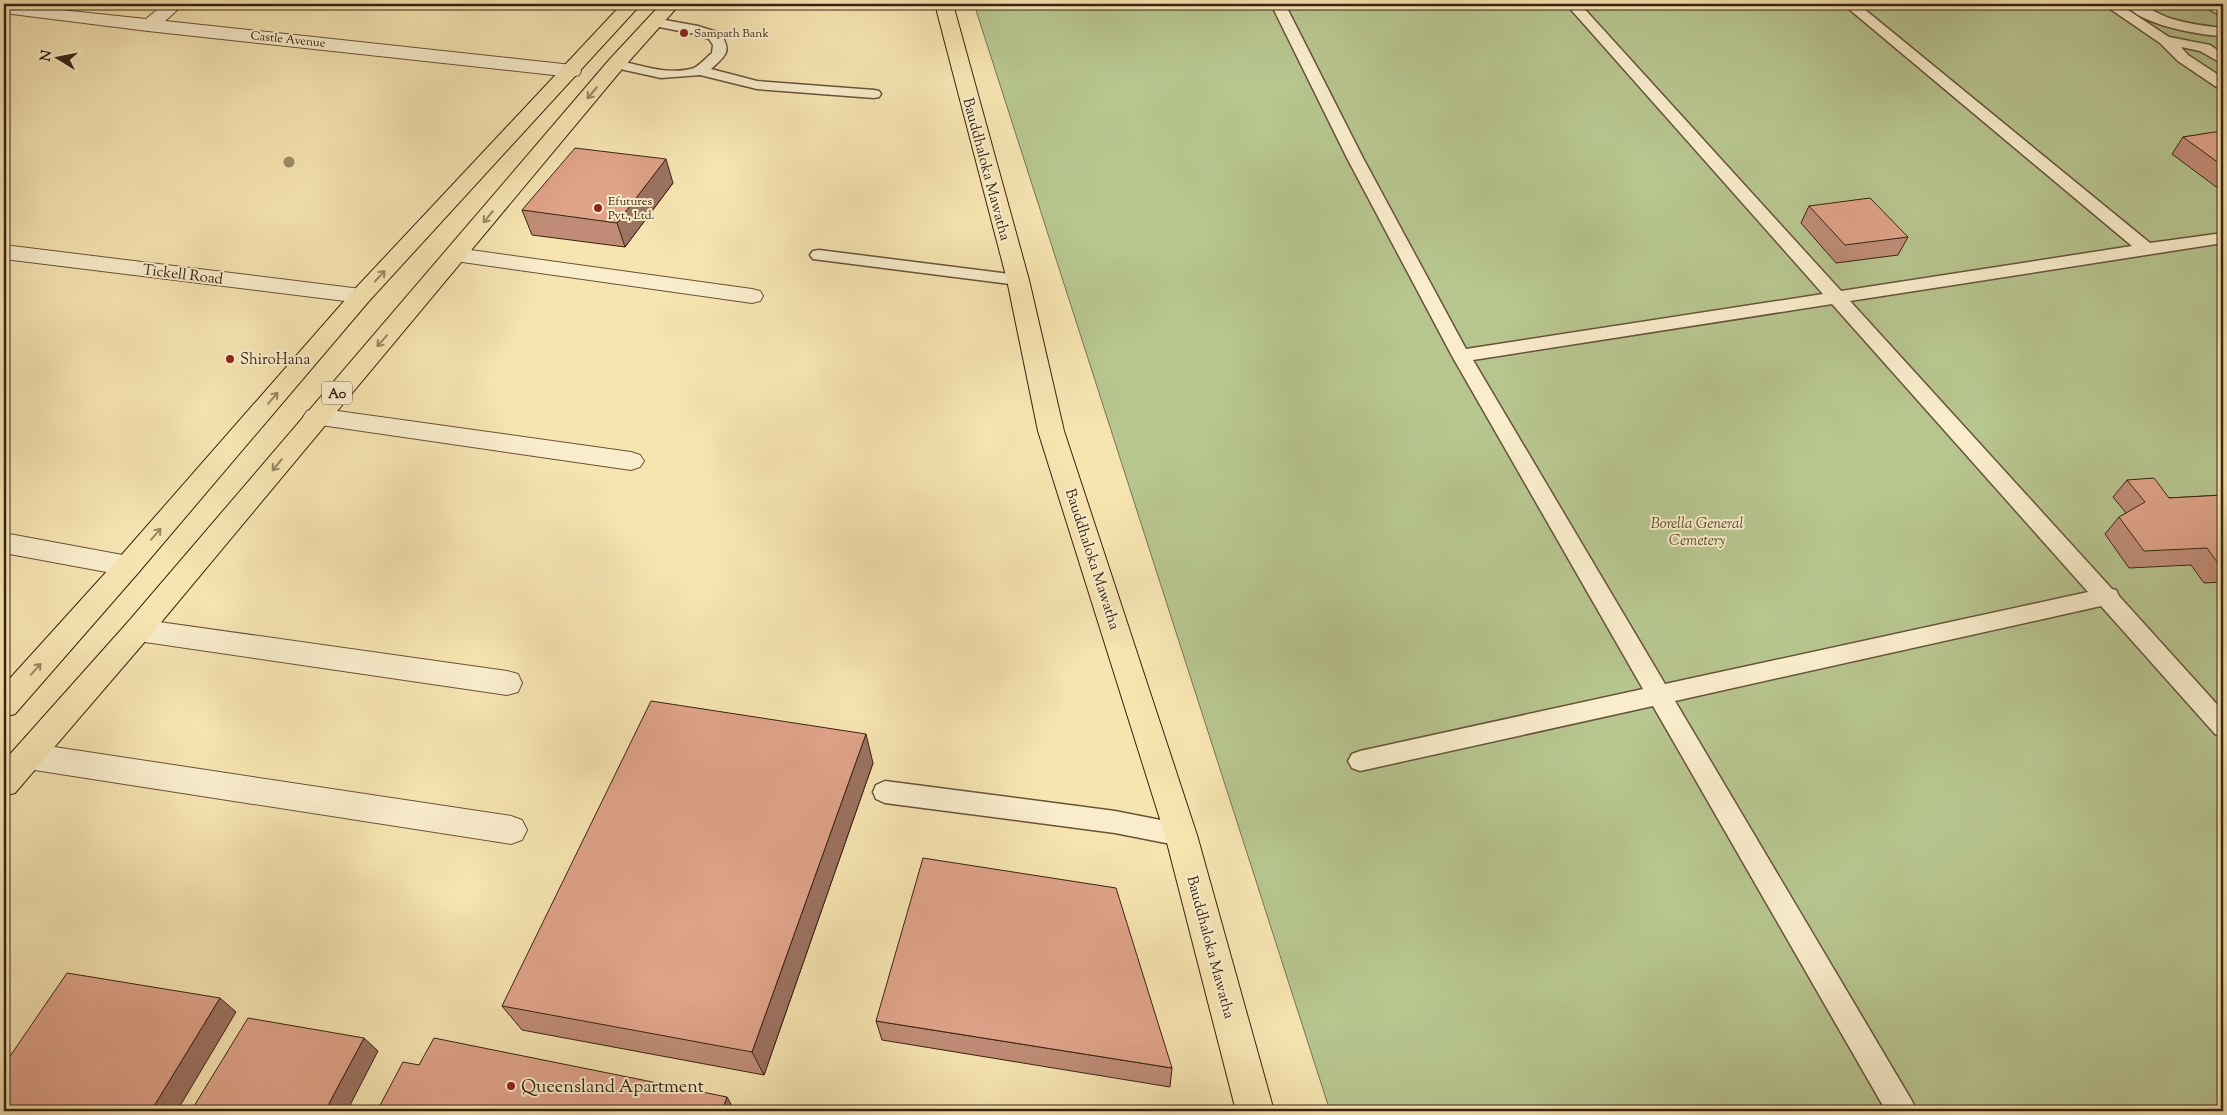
<svg xmlns="http://www.w3.org/2000/svg" width="2227" height="1115" font-family="'Sorts Mill Goudy',serif">
<rect width="100%" height="100%" fill="#f6e4b1"/>
<filter id="stains"><feTurbulence type="fractalNoise" baseFrequency=".004" numOctaves="4"/><feColorMatrix values="0 0 0 0 .2 0 0 0 0 .09 0 0 0 0 .02 0 0 0 .5 -.17"/></filter>
<radialGradient id="worn" r=".72"><stop offset=".6" stop-color="#630" stop-opacity="0"/><stop offset="1" stop-color="#630" stop-opacity=".3"/></radialGradient>
<path fill="#b7c58f" stroke="#787450" d="M974,4H2223V1111H1330Z"/>
<g fill="none" stroke-linecap="round" stroke-linejoin="round">
<defs>
<path id="service" d="M1271,4H1285L1363,158L1466,349L1823,294L1566,4H1580L1841,291L2132,246L1843,4H1858L2150,243L2223,233V243L1850,301L2112,589L2116,590L2119,596L2223,711V737L2215,734L2101,606L1675,701L1912,1101L1916,1111H1886L1653,706L1360,771L1352,768L1348,761L1352,754L1360,751L1643,689L1452,356L1347,158ZM1832,304L2088,592L1665,684L1473,360Z
M2103,4H2119L2169,37L2210,45L2223,54V64L2200,51L2181,47L2188,55L2223,78V89L2218,88L2178,61L2160,43Z
M2125,4C2146,3 2151,11 2169,18C2187,24 2205,26 2223,28V36C2198,35 2141,25 2125,4Z
M2200,4H2217L2223,7V17Z
M654,18L698,26L720,33C733,52 725,56 711,69L757,81L874,90L879,91L881,94L879,97L874,98L757,89L700,75L661,78L611,67L609,64L616,60C640,65 669,76 694,68C700,65 707,57 712,53L713,45L709,39L695,34L649,25L647,22L649,19Z
M819,250L1018,275L1024,276L1027,280L1024,284L1018,285L813,259L810,255L813,251Z
M885,781L1115,811L1181,824L1190,827L1194,835L1190,843L1181,846L1115,833L885,803L876,799L873,792L876,785Z"/>
<path id="minor" d="M4,4L146,19L164,4H184L165,21L572,65L579,67L581,71L579,75L572,77L148,31L4,13Z
M456,248L752,289L760,291L763,296L760,301L752,303L448,260L445,255L448,250Z
M316,408L631,452L640,455L644,461L640,467L631,470L307,423L303,417L307,411Z
M4,533L128,556L138,559L142,566L138,573L128,576L4,553Z
M138,619L507,671L518,674L522,683L518,692L507,695L138,641L128,638L124,630L128,622Z
M28,743L511,816L522,820L527,830L522,840L511,844L28,769L17,765L13,756L17,747Z"/>
<path id="tertiary" d="M4,245L361,289L369,291L372,296L369,301L361,303L4,259Z"/>
<path id="primary" d="M935,4H953L1029,280L1064,431L1197,835L1274,1111H1236L1165,835L1038,431L1007,280Z"/>
<path id="trunk" d="M622,4H641L369,301L138,573L15,714L4,717V685L118,559L353,291Z
M661,4H680L623,68L148,638L15,793L4,796V761L128,622L609,60Z"/>
</defs>
<use href="#service" stroke="#685339" stroke-width="3"/>
<use href="#minor" stroke="#685339" stroke-width="2"/>
<use href="#tertiary" stroke="#685339" stroke-width="2"/>
<use href="#primary" stroke="#392311" stroke-width="2"/>
<use href="#trunk" stroke="#392311" stroke-width="2"/>
<use href="#service" fill="#f9edcc" fill-rule="evenodd"/>
<use href="#minor" fill="#f9edcc" fill-rule="evenodd"/>
<use href="#tertiary" fill="#f9edcc" fill-rule="evenodd"/>
<use href="#primary" fill="#f6e4b1" fill-rule="evenodd"/>
<use href="#trunk" fill="#f6e4b1" fill-rule="evenodd"/>
</g>
<circle fill="#9f906a" cx="289" cy="162" r="5.5"/>
<path fill="#c08c77" stroke="#392311" d="M2223,132V192L2172,154L2183,137Z
M673,183L625,247L532,235L522,210Z
M1809,206L1908,237L1898,255L1836,263L1801,223Z
M2127,480L2169,498L2223,495V582L2204,583L2191,565L2129,568L2105,534L2119,517L2126,513L2113,497Z
M873,763L764,1075L522,1030L502,1006Z
M876,1021L1172,1068L1170,1087L882,1040Z"/>
<path fill="#9c7261" stroke="#392311" d="M666,159L673,183L625,247L617,223Z
M866,734L873,763L764,1075L752,1052Z
M220,998L236,1012L177,1111H151Z
M364,1038L378,1051L347,1111H325Z
M727,1097L735,1111H722Z"/>
<path fill="#dfa38a" stroke="#392311" d="M2221,131L2223,132V166L2183,137Z
M575,148L666,159L617,223L522,210Z
M1870,198L1908,237L1845,245L1809,206Z
M2154,478L2169,498L2223,495V566H2220L2207,548L2144,551L2119,517L2145,502L2127,480Z
M651,701L866,734L752,1052L502,1006Z
M923,858L1116,888L1172,1068L876,1021Z
M67,973L220,998L151,1111H4V1065Z
M248,1018L364,1038L325,1111H191Z
M434,1038L727,1097L722,1111H377L403,1062L419,1065Z"/>
<defs><path id="oneway-shaft" d="M-6 0H5M1.5-3L5.5 0L1.5 3" fill="none" stroke-width="1.6" stroke-linecap="round" stroke-linejoin="round" transform="scale(1.25)"/></defs>
<g stroke="#988461">
<use href="#oneway-shaft" transform="translate(592 93) rotate(130)"/>
<use href="#oneway-shaft" transform="translate(488 217) rotate(130)"/>
<use href="#oneway-shaft" transform="translate(380 276) rotate(-47)"/>
<use href="#oneway-shaft" transform="translate(382 341) rotate(131)"/>
<use href="#oneway-shaft" transform="translate(273 398) rotate(-49)"/>
<use href="#oneway-shaft" transform="translate(277 465) rotate(130)"/>
<use href="#oneway-shaft" transform="translate(156 534) rotate(-49)"/>
<use href="#oneway-shaft" transform="translate(36 669) rotate(-48)"/>
</g>
<g fill="#8f2418" stroke="#f9edcc" stroke-width="2">
<circle cx="684" cy="33" r="5"/>
<circle cx="598" cy="208" r="5"/>
<circle cx="230" cy="359" r="5"/>
<circle cx="511" cy="1086" r="5"/>
</g>
<g text-anchor="middle" stroke-width="4" stroke-linejoin="round" paint-order="stroke">
<g font-size="12" fill="#392311" stroke="#f9edcc" text-anchor="start">
<text x="694" y="37">Sampath Bank</text>
<text x="608" y="205">Efutures<tspan x="608" dy="14">Pvt., Ltd.</tspan></text>
</g>
<g font-size="12" fill="#392311" stroke="#f9edcc">
<text transform="translate(288 39) rotate(6)" y="4">Castle Avenue</text>
</g>
<rect fill="#f9edcc" stroke="#736049" stroke-width="1" x="322" y="381.5" width="30" height="23" rx="4"/>
<g font-size="14" font-weight="bold" fill="#392311">
<text x="337" y="398">A0</text>
</g>
<g font-size="15" fill="#392311" stroke="#f9edcc">
<text transform="translate(987 169) rotate(75)" y="5">Bauddhaloka Mawatha</text>
<text transform="translate(183 274) rotate(7)" y="5">Tickell Road</text>
<text transform="translate(1093 559) rotate(72)" y="5">Bauddhaloka Mawatha</text>
<text transform="translate(1211 947) rotate(75)" y="5">Bauddhaloka Mawatha</text>
</g>
<g font-size="15" fill="#392311" stroke="#f9edcc" text-anchor="start">
<text x="240" y="364">ShiroHana</text>
</g>
<g font-size="15" font-style="italic" fill="#584c30" stroke="#f9edcc">
<text x="1697" y="528">Borella General<tspan x="1697" dy="17">Cemetery</tspan></text>
</g>
<g font-size="18" fill="#392311" stroke="#f9edcc" text-anchor="start">
<text x="521" y="1092">Queensland Apartment</text>
</g>
</g>
<rect width="2227" height="1115" fill="none" stroke="#f6e4b1" stroke-width="20"/>
<rect x="5" y="5" width="2217" height="1105" fill="none" stroke="#392311" stroke-width="2.5"/>
<rect x="10" y="10" width="2207" height="1095" fill="none" stroke="#392311"/>
<g transform="translate(58 58) rotate(280)" stroke="#f9edcc" stroke-width="4" paint-order="stroke">
<path d="M0-4L9 19L0 12L-9 19Z" fill="#392311"/>
<text y="-8" font-size="14" font-weight="bold" text-anchor="middle" fill="#392311">N</text>
</g>
<rect width="100%" height="100%" filter="url(#stains)"/>
<rect width="100%" height="100%" fill="url(#worn)"/>
</svg>
